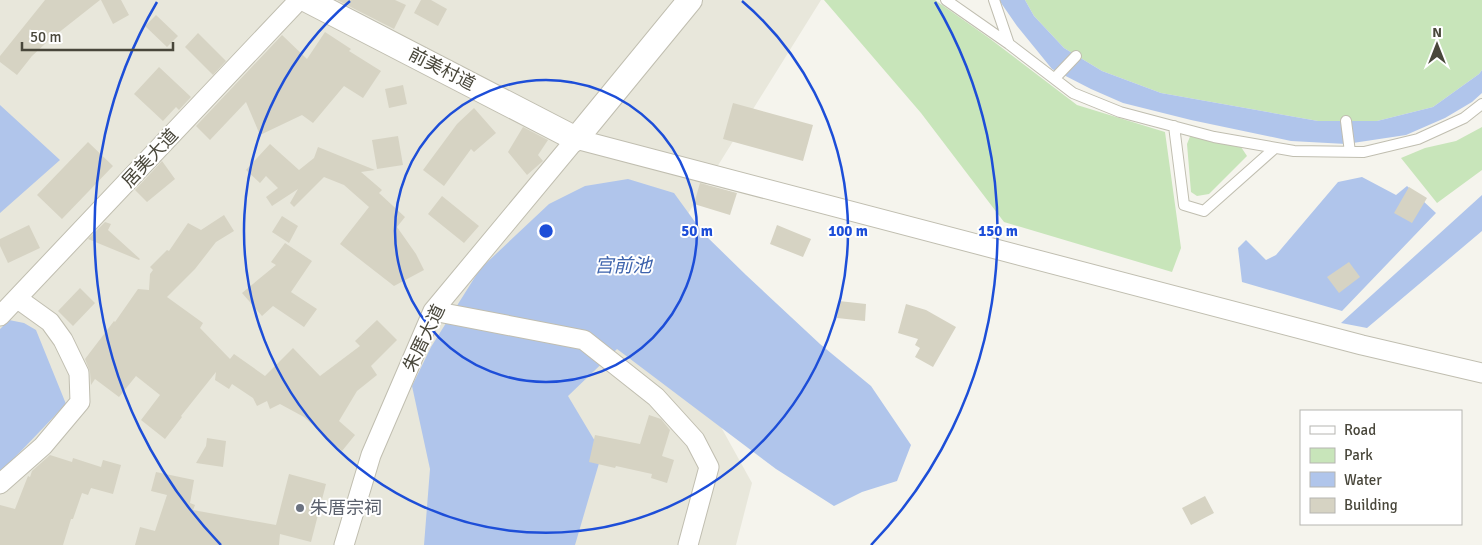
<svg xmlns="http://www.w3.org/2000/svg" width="1482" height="545" font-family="Signika,'Noto Sans SC',sans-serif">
<rect width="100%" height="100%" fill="#f5f4ed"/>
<path fill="#e8e7db" d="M0,0H821L643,286L752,483L736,545H0Z"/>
<path fill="#c8e5ba" d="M824,0H935L989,38L1077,105L1165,132L1181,248L1172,272L1004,222L921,113Z
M1025,0H1482V70L1479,74L1433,107L1377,121H1318L1161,93L1102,71L1064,48L1034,16Z
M1482,127V170L1437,203L1401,158L1425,148L1456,141Z
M1191,134L1241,147L1247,156L1209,194L1197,196L1191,192L1187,144Z"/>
<path fill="#b0c5eb" d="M999,0H1025L1034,16L1064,48L1102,71L1161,93L1318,121H1377L1433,107L1479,74L1482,70V93L1472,102L1445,118L1406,135L1346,144L1291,141L1191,120L1123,103L1091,89L1052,69L1017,26Z
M0,105L60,160L0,213Z
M1362,177L1396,195L1407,186L1436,213L1342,311L1242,282L1238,248L1246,240L1266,260L1276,255L1338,182Z
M628,179L674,193L703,233L746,275L820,344L871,386L911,445L897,481L862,492L834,506L776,469L617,349L568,396L602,453L575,545H424L430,469L412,386L431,347L480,269L549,204L585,186Z
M1482,195V231L1367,328L1341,323Z
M9,320L24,323L36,330L66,404L0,473V329Z"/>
<path fill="#d6d3c3" d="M45,0H100L48,41L32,56L17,75L0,62V56Z
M101,0H121L129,15L113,24Z
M337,0H395L406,5L394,29Z
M421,0H431L447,9L438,26L414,13Z
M156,15L178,36L167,47L145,26Z
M325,32L351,49L349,51L381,71L363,98L344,86L313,123L302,115L260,135L246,102L210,140L196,126L282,35L307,59Z
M198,33L226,61L213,75L185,47Z
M159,67L191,97L179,110L176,107L163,121L134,94Z
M403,85L407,104L389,108L385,89Z
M733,103L813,125L803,161L723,139Z
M474,108L496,133L474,152L471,149L444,186L423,170L457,124Z
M523,127L548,140L538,155L543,161L527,175L508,152Z
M398,136L403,165L377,169L372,140Z
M88,142L113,166L62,219L37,195Z
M270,144L299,170L314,158L318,147L375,170L361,172L382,190L379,193L405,217L397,227L416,254L424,270L394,286L340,244L369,207L344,185L324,177L294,207L290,203L298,189L272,206L266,197L278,188L266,176L260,183L246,170Z
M162,161L175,179L147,202L135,190Z
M700,183L737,193L730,215L694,204Z
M1409,187L1427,198L1412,223L1394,213Z
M442,196L479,226L464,243L428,214Z
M224,215L234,231L216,242L195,269L167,297L203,323L200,328L230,359L234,354L265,376L293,348L320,376L360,346L355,341L377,320L397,340L371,366L377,375L357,391L339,421L355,435L342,451L304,417L280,404L270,409L267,401L257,406L253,398L232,384L229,389L215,380L216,372L181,416L182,417L165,439L141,420L160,395L136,376L119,397L95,379L91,385L90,372L85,359L114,321L115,322L138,289L149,290L150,274L153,270L150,267L167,250L169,251L188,223L201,230Z
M282,216L298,226L289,243L272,232Z
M105,222L111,224L108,230L140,259L139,260L88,239Z
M29,225L40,248L8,263L0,246V239Z
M777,225L811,239L803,257L770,244Z
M285,243L312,261L291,292L317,309L304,327L273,306L262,316L242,293L276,265L271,262Z
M1349,262L1360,277L1339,293L1327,277Z
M80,288L95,303L73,326L58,311Z
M839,301L866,304L865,321L837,318Z
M906,304L926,310L956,327L933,367L915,357L920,348L915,345L918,339L898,333Z
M649,415L661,419L670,430L662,456L674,460L667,483L651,478L652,474L616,466L615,468L589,462L595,435L640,444Z
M207,438L226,441L223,467L196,463L206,446Z
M50,455L72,462L73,458L101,467L103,460L121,465L113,494L91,488L88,495L82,493L73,519H71L63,545H0V505L15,509L28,476L30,477L32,471Z
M156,472L194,480L190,503L195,505L193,510L276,525L289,474L326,484L311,542L280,534L279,545H135L140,527L155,531L167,495L151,491Z
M1205,496L1214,513L1191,525L1182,508Z"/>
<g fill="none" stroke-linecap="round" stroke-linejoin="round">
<defs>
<path id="service" d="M946,0L1009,44L1073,93L1120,112L1214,137L1294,151L1364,152L1418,139L1464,118L1482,104
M994,0L1009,44
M1055,78L1076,56
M1346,121L1350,152
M1174,126L1184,205L1204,211L1275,148"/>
<path id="minor" d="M433,311L584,340L656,397L695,440L709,467L688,545
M0,316L299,0
M0,484L43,446L80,402L79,373L63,340L50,322L18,299
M344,545L371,455L433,311L576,139L1362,345L1482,373"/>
<path id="tertiary" d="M307,0L576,139L690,0"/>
</defs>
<use href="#service" stroke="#c0beb0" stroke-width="12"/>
<use href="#minor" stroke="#c0beb0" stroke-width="21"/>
<use href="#tertiary" stroke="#c0beb0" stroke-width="26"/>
<use href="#service" stroke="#fff" stroke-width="10"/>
<use href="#minor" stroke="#fff" stroke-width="19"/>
<use href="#tertiary" stroke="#fff" stroke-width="24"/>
</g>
<g fill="none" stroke="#1d4ed8" stroke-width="2.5">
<circle cx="546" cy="231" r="151"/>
<path d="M742 1A302 302 0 1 1 350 1"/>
<path d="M221 545A452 452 0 0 1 157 2M935 2A452 452 0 0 1 871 545"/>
</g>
<circle fill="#6b7280" stroke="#fff" stroke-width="2" cx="300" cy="508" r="5"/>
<g text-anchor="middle" stroke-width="4" stroke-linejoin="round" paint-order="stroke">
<g font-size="18" fill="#49473b" stroke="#fff">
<text transform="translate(442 69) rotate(27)" y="6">前美村道</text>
<text transform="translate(150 158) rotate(-47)" y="6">居美大道</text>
<text transform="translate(424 338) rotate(-64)" y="6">朱厝大道</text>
</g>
<g font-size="18" fill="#5b616d" stroke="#fff" text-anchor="start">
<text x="310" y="514">朱厝宗祠</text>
</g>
<g font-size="19" font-style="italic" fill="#3d63ac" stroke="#fff">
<text x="623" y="272">宫前池</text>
</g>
</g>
<circle cx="546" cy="231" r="8" fill="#1d4ed8" stroke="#fff" stroke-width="2.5"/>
<g font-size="15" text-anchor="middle" font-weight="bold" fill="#1d4ed8" stroke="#fff" stroke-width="4" stroke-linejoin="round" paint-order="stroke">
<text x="697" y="236">50 m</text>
<text x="848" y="236">100 m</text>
<text x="998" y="236">150 m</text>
</g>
<rect x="1300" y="410" width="162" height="115" fill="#ffffff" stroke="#b6b5b1"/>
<rect x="1310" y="426" width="25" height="8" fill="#ffffff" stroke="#b6b5b1"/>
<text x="1344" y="435" font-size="15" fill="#49473b">Road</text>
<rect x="1310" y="448" width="25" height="15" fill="#c8e5ba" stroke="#b6b5b1"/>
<text x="1344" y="460" font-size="15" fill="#49473b">Park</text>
<rect x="1310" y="472" width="25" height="15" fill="#b0c5eb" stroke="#b6b5b1"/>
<text x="1344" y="485" font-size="15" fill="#49473b">Water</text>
<rect x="1310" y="498" width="25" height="15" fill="#d6d3c3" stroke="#b6b5b1"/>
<text x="1344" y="510" font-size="15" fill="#49473b">Building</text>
<g transform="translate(1437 45)" stroke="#ffffff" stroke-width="4" paint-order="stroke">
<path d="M0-4L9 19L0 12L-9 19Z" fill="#49473b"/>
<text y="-8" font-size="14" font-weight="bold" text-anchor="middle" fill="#49473b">N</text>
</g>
<path d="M22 42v8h151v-8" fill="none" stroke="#49473b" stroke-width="2.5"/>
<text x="30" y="42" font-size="15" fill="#49473b" stroke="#ffffff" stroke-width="4" paint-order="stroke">50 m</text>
</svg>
